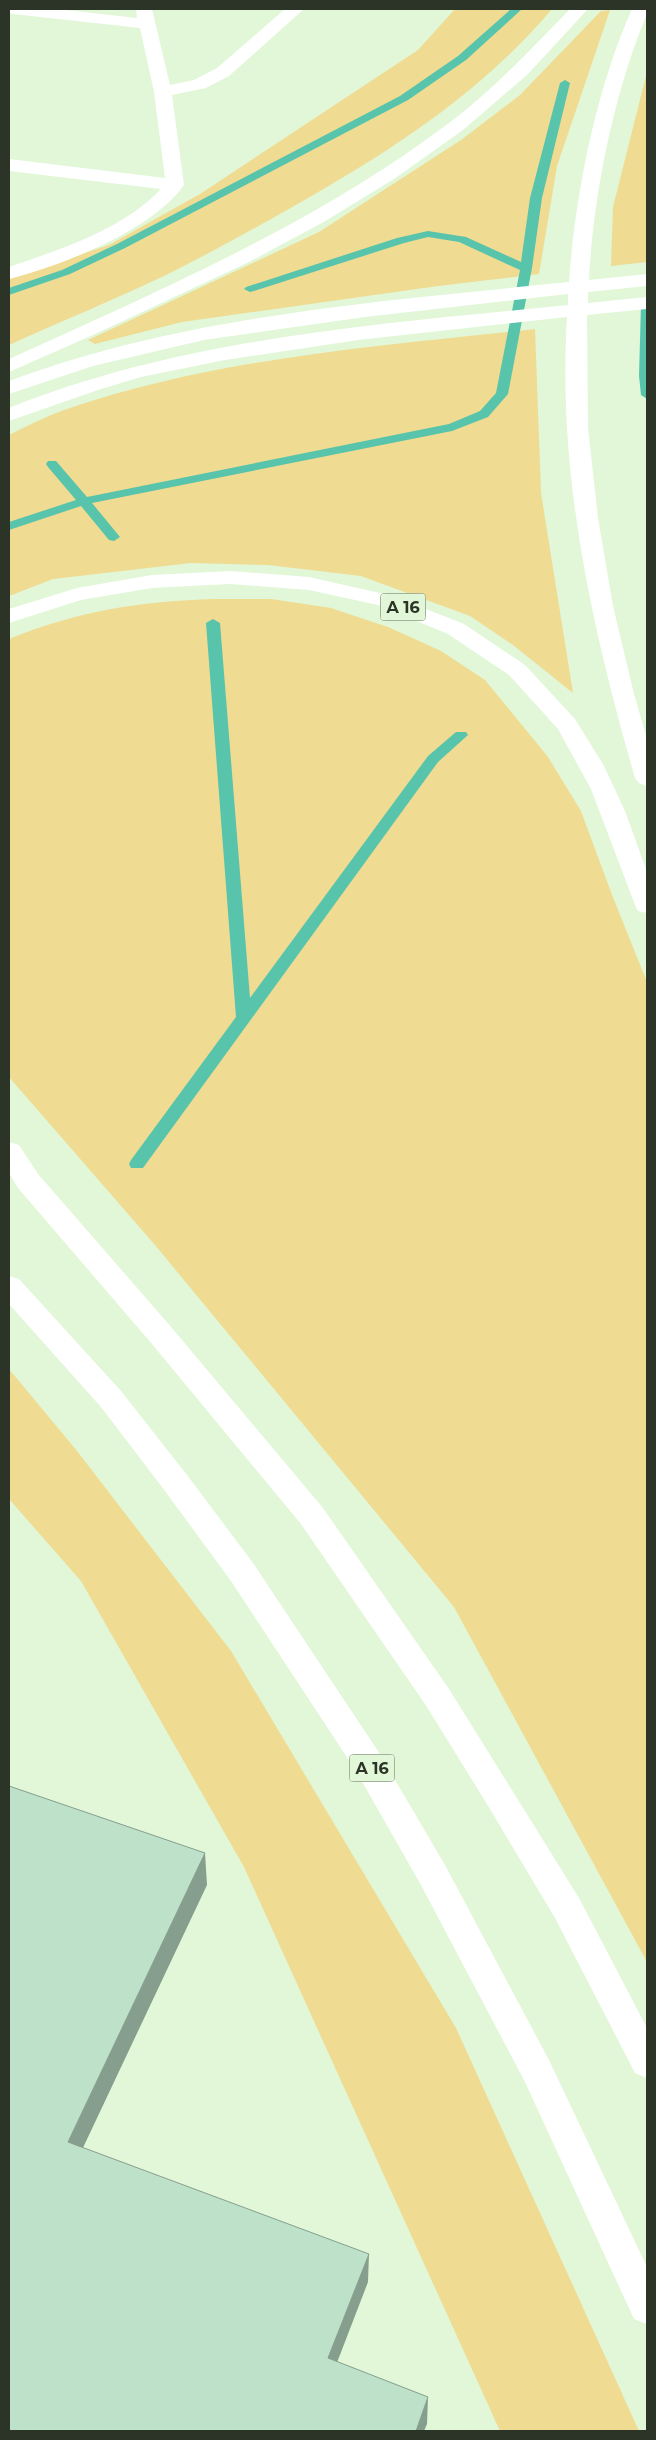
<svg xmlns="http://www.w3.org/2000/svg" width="656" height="2440" font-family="Montserrat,sans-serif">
<rect width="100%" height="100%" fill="#e1f7d7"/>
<path fill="#efdb91" d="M455,9H552C486,87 403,143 315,194C266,222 218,249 168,274C116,299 62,321 9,345V278L109,245L200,194L418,50Z
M610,10L557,166L539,274L438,286L182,322L95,344L88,340L319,232L461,140L520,95L601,11Z
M647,72V262L611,266L613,207Z
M535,329L541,493L573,693L513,645L470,616L361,576L268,565L191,563L53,579L9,596V435C27,426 45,417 64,410C215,358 378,346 535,329Z
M215,599H271L331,608L388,627L441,651L485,680L548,757L581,811L612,895L647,982V1962L454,1607L155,1245L9,1077V639C78,611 141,601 215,599Z
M9,1369L77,1451L231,1651L456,2028L639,2431H500L244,1867L81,1581L9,1499Z"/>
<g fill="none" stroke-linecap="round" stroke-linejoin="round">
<path fill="#58c4ac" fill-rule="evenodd" d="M511,9H522L466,60L408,100L125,248L70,274L9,295V288L62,270L117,244L400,96L458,56Z
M565,80L570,83L542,198L532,268L508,394L488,417L452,431L92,503L120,537L114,541L109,540L81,506L9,530V522L76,500L48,467L46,464L48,461H56L87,497L449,424L480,411L496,393L520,270L459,242L428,237L404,243L254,291L250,292L244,289L246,287L397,238L428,231L466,237L521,262L530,198L560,83Z
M647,301V399L641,395L639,376L641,305Z
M213,619L220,623L250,998L428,756L456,732H466L468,735L438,762L143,1168H131L129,1164L131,1160L236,1017L206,623Z"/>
<path fill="#fff" fill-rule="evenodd" d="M9,9H57L137,18L136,9H152L170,85L194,80L217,68L285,9H304L229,76L206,88L172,95L184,185C153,230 61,266 9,279V267C61,249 122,230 161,189L9,171V159L165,178L154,92L140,28L13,14L9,13Z"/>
<path fill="#fff" fill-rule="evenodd" d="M570,9H588L527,75L463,130L394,179L322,223L247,263L93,335L9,372V359C161,290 315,224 449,123C493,90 531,49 570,9Z
M632,9H647V14C614,92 593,196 589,280L647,274V286L588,292V303L647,297V309L587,315L588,428L598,518L613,606L634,694L647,739V786L639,783L635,778C592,629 557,473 567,317L358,340L225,360L141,377L101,389L9,421V408C186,337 380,324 568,305V294L365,317L204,340L93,366L9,394V381C185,315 383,301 569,282C575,195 596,89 632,9Z
M230,571L309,577L393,596L464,624L525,665L575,719L604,766L625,811L647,872V913L638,911L635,905L591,789L558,729L509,675L448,634L378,605L309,590L230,584L152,588L81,600L9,623V609L77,588L152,575Z
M9,1142L19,1145L38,1174L172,1328L323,1508L449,1689L579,1898L647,2028V2078L635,2073L555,1918L490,1809L427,1707L301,1524L152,1344L18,1188L9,1173Z
M9,1276L19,1279L121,1391L187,1475L253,1563L378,1751L445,1865L549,2060L647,2267V2324L634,2319L525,2082L421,1885L356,1771L231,1581L165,1491L101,1407L9,1304Z"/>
</g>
<path fill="#859e8d" d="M205,1853L207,1885L72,2171L68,2142Z
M369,2254L368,2282L328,2386V2358Z
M428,2397L427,2424L424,2431H416Z"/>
<path fill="#bee1ca" stroke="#859e8d" d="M9,1786L205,1853L68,2142L369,2254L328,2358L428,2397L416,2431H9Z"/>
<g text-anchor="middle" stroke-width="4.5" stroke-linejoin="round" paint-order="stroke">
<g fill="#e1f7d7" stroke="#626e5c" stroke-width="1">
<rect x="380.5" y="593.5" width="45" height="27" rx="4"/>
<rect x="349.5" y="1754.5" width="45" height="27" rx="4"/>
</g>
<g font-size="16" font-weight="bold" fill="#2b3427">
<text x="403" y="613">A 16</text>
<text x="372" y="1774">A 16</text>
</g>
</g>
<rect width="656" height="2440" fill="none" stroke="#2b3427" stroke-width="20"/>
</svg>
